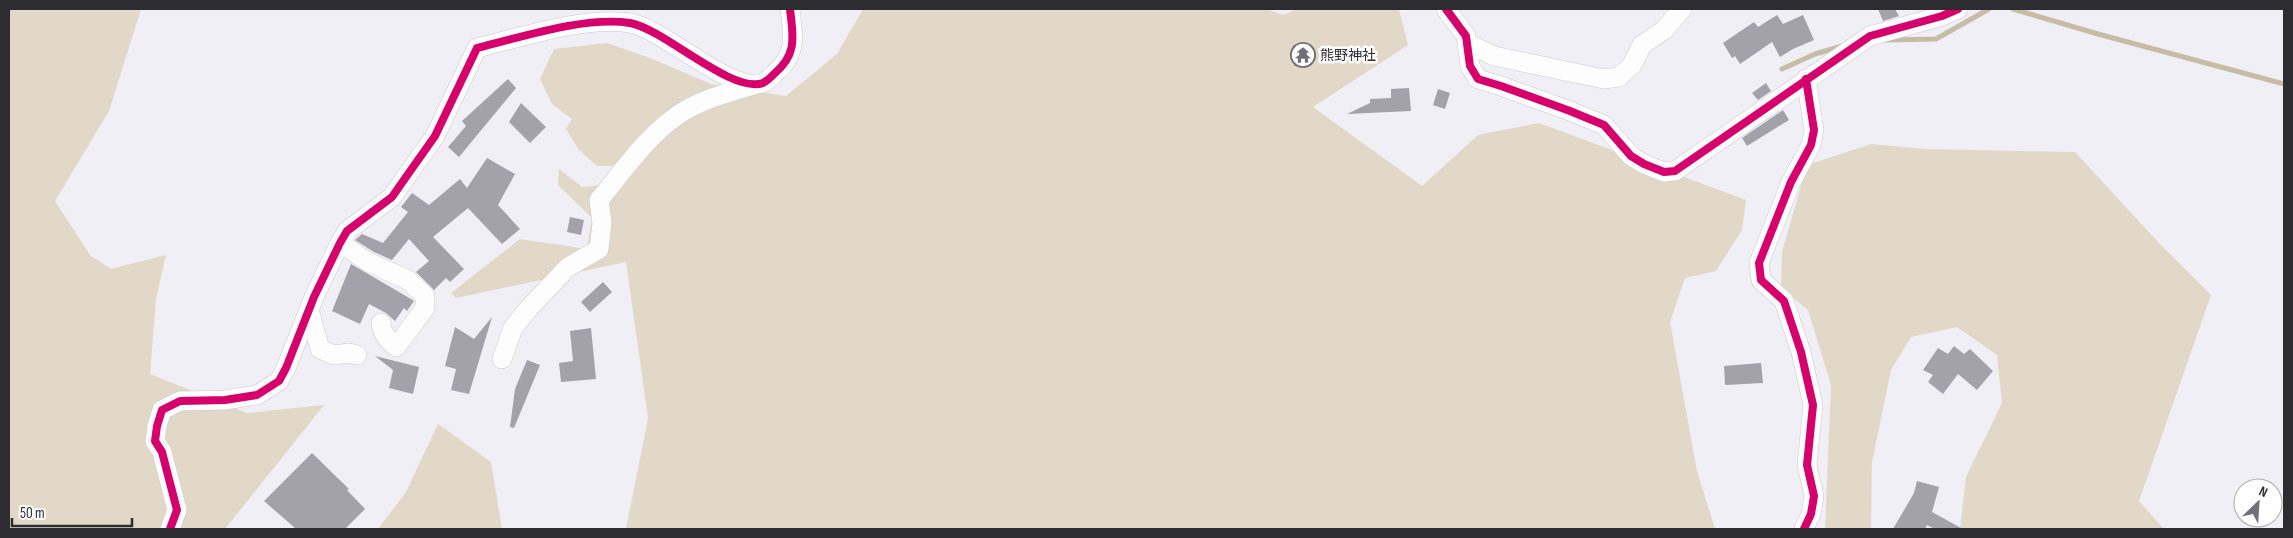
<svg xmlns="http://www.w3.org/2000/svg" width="2293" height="538" font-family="'Sofia Sans Condensed','Noto Sans JP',sans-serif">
<rect width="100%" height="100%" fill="#f0eff6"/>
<path fill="#e1d8c8" d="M9,9H141L109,111L55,201L90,255L111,269L166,255L156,299L150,374L247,413L324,405L225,529H9Z
M863,9H1267L1283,15L1297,9H1399L1408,45L1313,107L1422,186L1478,135L1539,123L1746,200L1742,230L1716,271L1685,278L1670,322L1697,471L1715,529H626L648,418L626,262L456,298L451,293L520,239L587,249L592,218L558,185L559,169L582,187L614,184L631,166H597L579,150L566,129L572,119L552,104L540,79L554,49L607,43L650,58L711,84L786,96L837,54Z
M1871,144L1924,149L2075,152L2158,242L2211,295L2139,501L2164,529H1960L1966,477L2002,403L1997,355L1957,327L1911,337L1891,370L1872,462L1871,529H1825L1831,385L1808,310L1781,288L1782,252L1807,165Z
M438,424L491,462L502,529H378L406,492Z"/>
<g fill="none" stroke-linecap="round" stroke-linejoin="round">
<path stroke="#c7bca5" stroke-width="5" d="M2013,9L2098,34L2284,84
M1885,40L1936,39L1989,9
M1782,69L1815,54L1842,46"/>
</g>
<path fill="#a3a1aa" d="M1878,9H1895L1899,16L1883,21Z
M1777,15L1783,24L1803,15L1814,40L1793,49L1780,57L1772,42L1740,64L1735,56L1732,58L1723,43L1754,22L1758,27Z
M1311,44L1312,65L1294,66L1293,45Z
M508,79L516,88L459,157L448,147L466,126L462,121Z
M1766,83L1771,91L1758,100L1752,93Z
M1409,88L1411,111L1347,114L1370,103V99L1391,98V89Z
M1438,89L1450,93L1445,109L1433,105Z
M521,103L546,127L530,143L509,122Z
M1783,110L1789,120L1747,146L1742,138Z
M487,158L515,174L498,205L520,229L502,244L468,208L433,237L464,269L450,282L446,278L434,290L416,272L429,261L409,239L392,260L374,252L355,240L362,234L383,243L408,212L401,207L412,193L429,205L460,179L467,188Z
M570,217L584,220L581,235L567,232Z
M351,264L411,299L414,301L407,311L404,308L395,321L386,313L369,304L360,324L332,311Z
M603,282L612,292L590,312L581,302Z
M492,317L469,394L451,390L456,369L445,366L455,327L474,339Z
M591,328L596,379L561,382L559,363L573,361L570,331Z
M1954,346L1964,354L1970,349L1993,371L1977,390L1958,374L1943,394L1928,382L1933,375L1923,370L1938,348L1948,354Z
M375,356L419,367L413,394L389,388L393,370Z
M527,360L540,365L514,428L510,427L515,389Z
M1761,363L1763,383L1725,385L1724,366Z
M312,453L349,489L347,490L365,509L345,529H296L264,501Z
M1917,481L1939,487L1932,512L1963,529H1935L1927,525L1925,529H1893L1914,493Z"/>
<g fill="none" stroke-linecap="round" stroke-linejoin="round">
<defs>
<path id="minor" d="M1446,9L1466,36L1470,66L1478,79L1501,86L1570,111L1604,125L1631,156L1644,164L1664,172L1675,171L1870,36L1942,16L1958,9
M1469,44L1494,56L1604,79L1619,77L1632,65L1642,45L1664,30L1682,9
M340,243L368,262L408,280L425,296V308L396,347C388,341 382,334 381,323
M309,310L320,349L334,355L349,353L357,355
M502,359L513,328L529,308L568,267L599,249L602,223L599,200C623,171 647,136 678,115C701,99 731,92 757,84
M170,529L177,510L162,452L155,441L157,426L162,410L180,401L225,400L257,395L279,381L286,368L314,297L340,243L347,231L392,197L406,177L435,136L477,48C522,37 585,16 630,23C664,29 731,94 763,83C767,81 771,77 774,74C798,54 793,36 790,9
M1804,529L1811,514L1814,496L1807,465L1813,405L1801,352L1784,301L1761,280L1759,263L1791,182L1811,145L1814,130L1806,79"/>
</defs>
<use href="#minor" stroke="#cac9ce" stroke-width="20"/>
<use href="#minor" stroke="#fdfdfe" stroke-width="19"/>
<defs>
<path id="cycleway" d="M1446,9L1466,36L1470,66L1478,79L1501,86L1570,111L1604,125L1631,156L1644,164L1664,172L1675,171L1870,36L1942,16L1958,9
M170,529L177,510L162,452L155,441L157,426L162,410L180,401L225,400L257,395L279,381L286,368L314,297L340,243L347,231L392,197L406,177L435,136L477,48C522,37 585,16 630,23C664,29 731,94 763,83C767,81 771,77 774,74C798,54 793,36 790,9
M1804,529L1811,514L1814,496L1807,465L1813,405L1801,352L1784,301L1761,280L1759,263L1791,182L1811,145L1814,130L1806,79"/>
</defs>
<use href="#cycleway" stroke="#fff" stroke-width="11"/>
<use href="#cycleway" stroke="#d6006c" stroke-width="8"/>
</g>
<defs>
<symbol id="temple-ring" viewBox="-11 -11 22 22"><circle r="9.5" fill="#fff" stroke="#717076" stroke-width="1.5"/><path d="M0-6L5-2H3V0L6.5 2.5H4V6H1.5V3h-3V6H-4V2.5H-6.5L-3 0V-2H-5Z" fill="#717076"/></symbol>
</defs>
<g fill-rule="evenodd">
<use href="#temple-ring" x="1289" y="41" width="28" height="28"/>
</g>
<g text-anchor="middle" stroke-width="5" stroke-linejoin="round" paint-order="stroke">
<g font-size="14" fill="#2d2c31" stroke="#fff" text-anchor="start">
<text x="1320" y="60">熊野神社</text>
</g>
</g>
<rect width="2293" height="538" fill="none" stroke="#2d2c31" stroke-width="20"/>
<g transform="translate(2258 503) rotate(25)"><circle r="24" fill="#ffffff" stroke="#ababad"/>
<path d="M0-4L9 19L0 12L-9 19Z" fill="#717076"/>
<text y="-8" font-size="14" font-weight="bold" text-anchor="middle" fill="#2d2c31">N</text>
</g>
<path d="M12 518v8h120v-8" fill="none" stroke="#2d2c31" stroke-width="2.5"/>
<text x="20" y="518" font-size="15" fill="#2d2c31" stroke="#ffffff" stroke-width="4" paint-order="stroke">50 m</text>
</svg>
